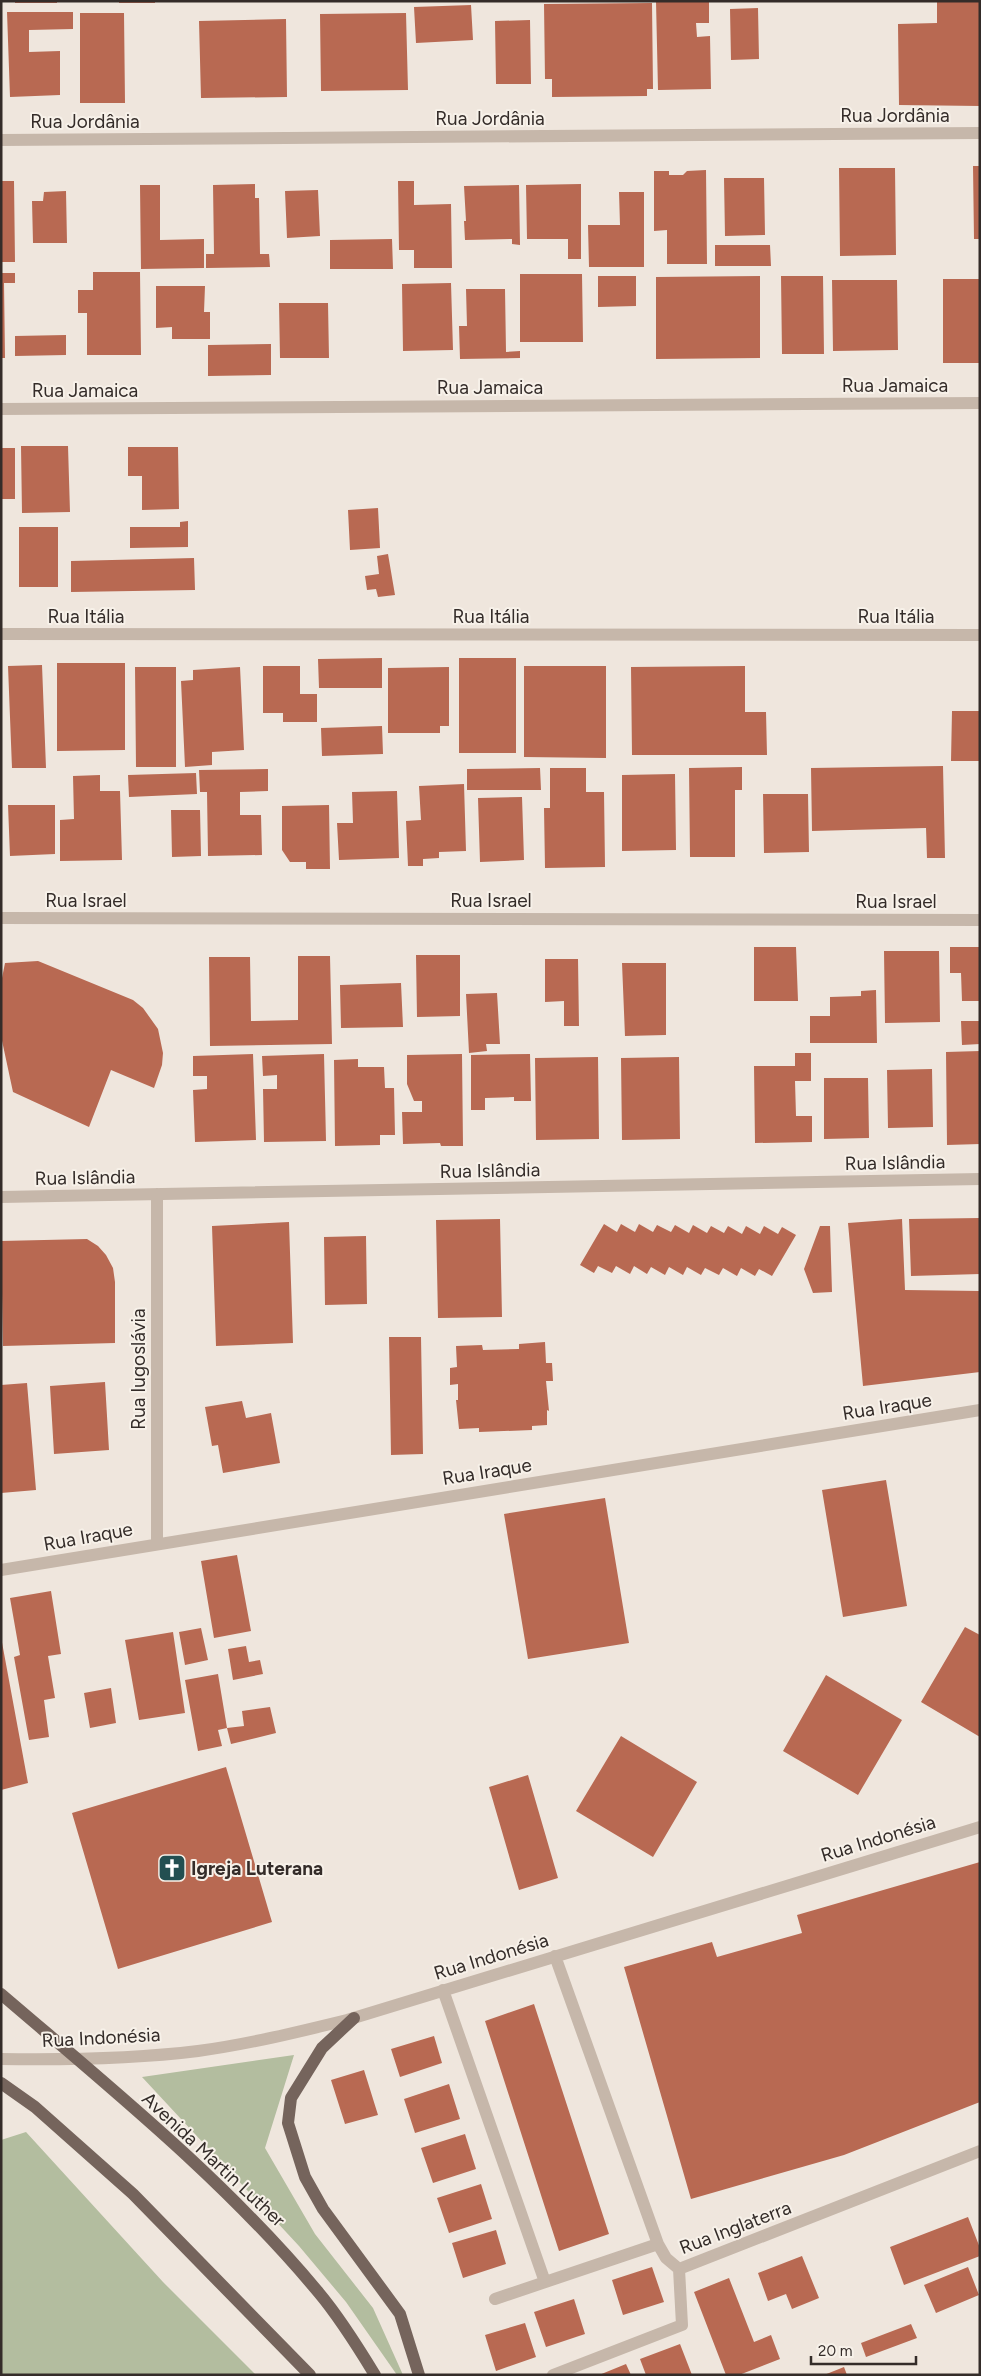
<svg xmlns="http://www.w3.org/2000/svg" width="981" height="2376" font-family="Figtree,sans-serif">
<rect width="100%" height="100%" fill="#efe6dd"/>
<path fill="#b3bd9f" d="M294,2055L265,2148L315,2234L373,2308L403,2375H397L346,2302L299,2246L142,2077Z
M26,2132L163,2282L256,2375H1V2140Z"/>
<path fill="#b86952" d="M15,1H57V3H15Z
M119,1H155V3H119Z
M656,1H709V23H696L697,37L710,36L711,89L658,90Z
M937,1H980V106L899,105L898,24L937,23Z
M652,3L653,89H647V96L552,97V79H545L544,4Z
M471,5L473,40L416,43L414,7Z
M758,8L759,59L731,60L730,9Z
M7,12H73V29L29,30V52L60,51V95L10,97Z
M80,13H124L125,103H80Z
M406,13L408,90L321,91L320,14Z
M286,19L287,97L201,98L199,21Z
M530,20L531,84H496L495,21Z
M973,166H980V239H974Z
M839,168H895L896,255L840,256Z
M706,170L707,264H667V230L654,231V171H669V175H683L687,171Z
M724,178H764L765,235L725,236Z
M1,181H14L15,262H1Z
M398,181H414V205L451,204L452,268H414V250H399Z
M255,184V198H259L260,254H269L270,267L206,268V254H214L213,185Z
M581,184V259H568V239H527L526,185Z
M140,185H160V240L204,239V268L141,269Z
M519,185L520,245L512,244V239L465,240L464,221H466L464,186Z
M318,190L320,236L287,238L285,191Z
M66,191L67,243H33L32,201H43L44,192Z
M619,192H644V267H589L588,225H620Z
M392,239L393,269H330V240Z
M715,245H770L771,266H715Z
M93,272H140L141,355H87V313H78V290H93Z
M1,273H15V283H4L5,358H1Z
M520,274H582L583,342H520Z
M598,276H636V306L598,307Z
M760,276V358L656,359V277Z
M781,276H823L824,354H782Z
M943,279H980V363H943Z
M832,280H897L898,350L833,351Z
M451,283L453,350L403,351L402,284Z
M156,286H205L204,312H210V339H172V327L156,328Z
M466,289H505L506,352L520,351V358L460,359L459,326H467Z
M279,303H328L329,358H280Z
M66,335V355L15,356V336Z
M271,344V375L208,376V345Z
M21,446H68L70,512L22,513Z
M128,447H178L179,509L142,510V476H128Z
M1,448H15V499H1Z
M378,508L380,548L350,550L348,510Z
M188,521V547L130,548V527H180V522Z
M19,527H58V587H19Z
M388,554L395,595L378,597L376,589L367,590L365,576L379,574L377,556Z
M194,558L195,590L71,592V561Z
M382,658V688H319L318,659Z
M459,658H516V753H459Z
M57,663H125V750L57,751Z
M42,665L46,768H12L8,666Z
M263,666H300V694H317V722H283V713H263Z
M524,666H606V758L524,757Z
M745,666V712H766L767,755H632L631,667Z
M135,667H176V767H136Z
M240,667L244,750L212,752V765L185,767L181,681L193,680V670Z
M449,667V726H440V733H388V668Z
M952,711H980V761H951Z
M382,726L383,754L322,756L321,728Z
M943,766L945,858H927L926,828L812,831L811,768Z
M742,767V790H735V857H690L689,768Z
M540,768L541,790H467V769Z
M550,768H586V792H604L605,867L545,868L544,808H550Z
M268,769V791L240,792V815H261L262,855L208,856L207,792H200L199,770Z
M196,773L197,794L129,797L128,775Z
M675,774L676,850L622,851V775Z
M100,775V791H120L122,860L60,861V820L74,819L73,776Z
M464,784L466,851L439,852V858L423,859V866H408L406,821L421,820L419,786Z
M397,791L399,858L339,860L337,823H353L352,792Z
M763,794H808L809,852L764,853Z
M522,797L524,860L480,862L478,798Z
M8,805H55V854L10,856Z
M329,805L330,869H306V862H290L282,850V806Z
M171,810H200L201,856L172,857Z
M754,947H796L798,1001H754Z
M950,947H980V1001H962L961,973H950Z
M884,951H939L940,1022L885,1023Z
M416,955H460V1016L417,1017Z
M298,956H330L332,1044L210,1046L209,957H250L251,1021L298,1020Z
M545,959H578L579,1026H564V1001L545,1002Z
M38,961L133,1000L143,1008L158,1029L163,1053L162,1065L154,1088L111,1070L89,1127L13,1092L1,1036V983L5,963Z
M622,963H666V1035L625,1036Z
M401,983L403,1027L341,1028L340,985Z
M876,990L877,1043H810V1016H830V997L861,996V991Z
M497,993L500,1044H486L487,1051L469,1053L466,994Z
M961,1021H980V1044L962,1045Z
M980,1051V1144L947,1145L946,1052Z
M795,1053H811V1081H795L796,1116H812V1142L755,1143L754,1066H795Z
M253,1054L256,1140L195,1142L193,1090L207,1089V1076H193V1056Z
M324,1054L326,1141L264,1142L263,1089H277V1075L263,1076L262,1056Z
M462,1054L463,1146H441L440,1143L403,1144L402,1112H422V1101H414L407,1084V1055Z
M530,1054L531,1101H514V1097L485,1098V1110H471V1055Z
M598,1057L599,1139L536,1140L535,1058Z
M679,1057L680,1139L622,1140L621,1058Z
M358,1059V1067H384L385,1088H394L395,1135H380V1145L335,1146L334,1060Z
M932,1069L933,1127L888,1128L887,1070Z
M824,1078H868L869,1138L824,1139Z
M980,1218V1274L911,1276L909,1219Z
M500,1219L502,1317L438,1318L436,1220Z
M902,1219L905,1290L980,1291V1372L863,1386L848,1223Z
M289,1222L293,1343L216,1346L212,1226Z
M604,1224L617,1232L621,1224L635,1232L639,1224L653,1232L657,1225L671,1232L675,1225L689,1233L693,1225L707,1233L711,1226L724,1233L728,1226L742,1234L746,1226L760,1234L764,1226L778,1234L782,1227L796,1235L772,1276L759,1269L755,1276L741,1268L737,1276L723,1268L719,1275L705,1268L701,1275L687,1267L683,1275L669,1267L665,1275L651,1267L647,1274L634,1266L630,1274L616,1266L612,1273L598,1266L594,1273L580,1265Z
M820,1226H830L832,1292L813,1293L804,1269Z
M366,1236L367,1304L325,1305L324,1237Z
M87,1239L98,1246L106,1255L113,1268L115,1282V1343L3,1346L1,1241Z
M389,1337H421L423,1454L391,1455Z
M545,1342L546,1363H552L553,1381H546L549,1411L547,1410V1425L532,1426V1430L479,1432V1428L459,1429L456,1400H458V1384L450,1385V1368L457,1367L456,1346L482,1345L483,1350L519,1349V1344Z
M105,1382L109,1450L54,1454L50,1386Z
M27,1383L36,1490L1,1493V1385Z
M242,1401L246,1418L271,1413L280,1463L223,1473L218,1445L212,1446L205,1407Z
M886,1480L907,1606L843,1617L822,1490Z
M605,1498L629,1643L528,1659L504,1514Z
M237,1555L251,1631L214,1638L201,1561Z
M51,1591L61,1654L48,1656L55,1698L44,1700L49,1737L29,1740L14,1657L20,1655L10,1598Z
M965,1627L980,1635V1737L921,1702Z
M201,1628L208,1660L185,1665L179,1632Z
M173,1632L185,1713L139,1720L125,1640Z
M1,1637L28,1783L1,1790Z
M246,1646L249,1662L260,1660L263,1674L233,1680L228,1649Z
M218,1674L227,1728L218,1730L222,1746L198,1751L185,1680Z
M826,1675L902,1720L858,1795L783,1751Z
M111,1688L116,1723L90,1728L84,1693Z
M270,1707L276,1733L231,1744L227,1728L244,1726L242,1711Z
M621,1736L697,1782L653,1857L576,1811Z
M226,1767L272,1922L118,1969L72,1813Z
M528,1775L558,1878L519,1890L489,1787Z
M980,1862V2102L844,2155L691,2199L624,1967L712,1942L717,1957L802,1933L797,1915Z
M534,2004L609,2234L559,2251L485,2021Z
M434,2036L442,2063L400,2077L391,2049Z
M364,2070L378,2115L345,2124L331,2080Z
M449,2084L460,2119L415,2133L404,2099Z
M465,2134L476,2169L433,2183L421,2148Z
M481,2184L492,2219L449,2233L437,2198Z
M968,2217L980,2248V2256L904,2285L890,2247Z
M496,2230L506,2264L463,2278L452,2243Z
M802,2256L819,2298L792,2309L786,2294L768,2301L758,2273Z
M652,2267L664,2302L623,2315L612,2280Z
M968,2267L979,2295L936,2313L924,2285Z
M729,2278L754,2342L771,2335L780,2359L739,2375H726L694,2292Z
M574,2299L585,2334L546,2347L534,2312Z
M525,2323L536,2357L496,2371L485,2335Z
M911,2324L917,2338L866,2357L861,2343Z
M680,2344L692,2375H646L640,2359Z
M626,2364L631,2375H599Z
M844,2367L847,2375H824Z"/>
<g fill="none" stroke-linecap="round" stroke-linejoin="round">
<path stroke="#c6b7aa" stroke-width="12" d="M1,140L980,133
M1,409L980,403
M1,634L980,635
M1,918L980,920
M157,1194V1543
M1,1197L980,1179
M1,1570L980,1410
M555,1956L658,2244L666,2258L679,2269L980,2151
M443,1990L545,2282
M1,2059C67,2060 133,2059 198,2051C249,2044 298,2032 347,2020L980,1827
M495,2299L658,2244
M553,2375L682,2325L679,2269"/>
<path stroke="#75645c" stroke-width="12" d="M1,1994C112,2089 226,2181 319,2293C340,2318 358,2347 375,2375
M354,2018L322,2048L291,2098L288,2123L305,2177L323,2209L400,2314L419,2375
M1,2083L35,2107L133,2194L310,2375"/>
</g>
<defs>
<symbol id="church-square" viewBox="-11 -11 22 22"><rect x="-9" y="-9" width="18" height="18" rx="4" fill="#234f51" stroke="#f7f1e9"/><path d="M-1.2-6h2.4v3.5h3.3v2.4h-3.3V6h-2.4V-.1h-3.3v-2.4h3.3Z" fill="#fff"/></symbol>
</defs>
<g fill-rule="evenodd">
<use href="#church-square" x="156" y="1852" width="32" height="32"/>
</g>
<g text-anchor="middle" stroke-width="4" stroke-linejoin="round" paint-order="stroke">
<g font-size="19" fill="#342c29" stroke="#f7f1e9">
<text x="895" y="122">Rua Jordânia</text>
<text x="490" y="125">Rua Jordânia</text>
<text x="85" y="128">Rua Jordânia</text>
<text x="895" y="392">Rua Jamaica</text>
<text x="490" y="394">Rua Jamaica</text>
<text x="85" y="397">Rua Jamaica</text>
<text x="86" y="623">Rua Itália</text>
<text x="491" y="623">Rua Itália</text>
<text x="896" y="623">Rua Itália</text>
<text x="86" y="907">Rua Israel</text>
<text x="491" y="907">Rua Israel</text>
<text x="896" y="908">Rua Israel</text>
<text transform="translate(895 1162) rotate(-1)" y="7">Rua Islândia</text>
<text transform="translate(490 1170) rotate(-1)" y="7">Rua Islândia</text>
<text transform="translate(85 1177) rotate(-1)" y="7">Rua Islândia</text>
<text transform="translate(138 1369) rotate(-90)" y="7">Rua Iugoslávia</text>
<text transform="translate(887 1406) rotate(-9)" y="7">Rua Iraque</text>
<text transform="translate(487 1471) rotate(-9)" y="7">Rua Iraque</text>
<text transform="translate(88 1536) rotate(-10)" y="7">Rua Iraque</text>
<text transform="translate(878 1838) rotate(-17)" y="7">Rua Indonésia</text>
<text transform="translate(491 1956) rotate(-17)" y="7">Rua Indonésia</text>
<text transform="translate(101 2037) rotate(-3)" y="7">Rua Indonésia</text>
<text transform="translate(214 2159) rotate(43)" y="7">Avenida Martin Luther</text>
<text transform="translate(735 2227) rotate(-21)" y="7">Rua Inglaterra</text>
</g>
<g font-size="19" font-weight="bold" fill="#342c29" stroke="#f7f1e9" text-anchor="start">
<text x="191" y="1875">Igreja Luterana</text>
</g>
</g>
<rect width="981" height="2376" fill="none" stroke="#342c29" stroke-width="5"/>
<path d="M811 2356v8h105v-8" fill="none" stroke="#342c29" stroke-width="2.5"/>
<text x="818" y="2356" font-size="15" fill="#342c29" stroke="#f7f1e9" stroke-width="4" paint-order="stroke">20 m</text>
</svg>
